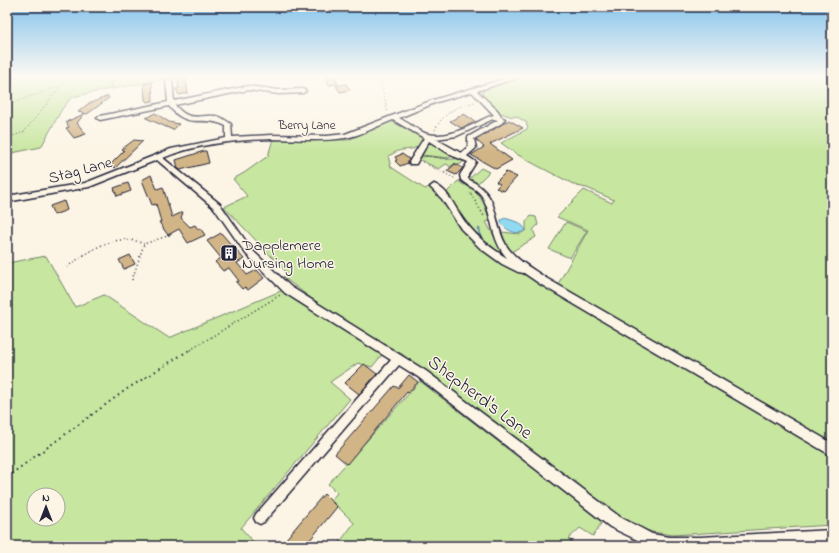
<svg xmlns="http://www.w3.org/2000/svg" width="839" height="553" font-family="'Indie Flower',sans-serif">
<rect width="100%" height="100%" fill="#fcf5e5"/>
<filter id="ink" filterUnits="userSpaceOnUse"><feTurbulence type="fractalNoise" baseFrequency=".025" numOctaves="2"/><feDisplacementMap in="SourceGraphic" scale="8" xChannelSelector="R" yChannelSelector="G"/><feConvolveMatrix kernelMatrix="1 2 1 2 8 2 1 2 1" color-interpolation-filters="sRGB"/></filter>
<g filter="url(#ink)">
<path fill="#c7e69f" stroke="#74846d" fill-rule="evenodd" d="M21,76H111L110,89L72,97L62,109L41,147L7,154V80Z
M113,76H182L112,89Z
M526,76H832V446L557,286L588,230L557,217L584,190L612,203L614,200L587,188L577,186L538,166L518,155L501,143L527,129L528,127L526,125L527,123L516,116L513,117L500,113L497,108L481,95L486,87Z
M391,121L423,138C420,152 407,148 398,151C395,152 391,155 388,156L391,167L425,189L429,187C432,189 437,191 440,193C445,199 452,219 459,228C483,255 514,270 545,285L832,454V525L673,535L652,532L625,522L453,396L402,354L332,314L283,277L289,275L224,207L247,196L233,179L244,173L268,156L273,139L348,140Z
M433,142L454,155L449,158L420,155L428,143Z
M457,156L467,159L459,165L455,163L451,167L446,164L439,169L418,159C427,152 444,161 455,159Z
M481,168L489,172L478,183L469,179Z
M458,181L464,185L467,184C481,194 485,205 490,221L486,222L498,243L502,237V232L520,234L526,230V222L531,216L536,217L538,225L533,230L536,237L503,257C476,237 463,222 447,192Z
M566,222L587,231L570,258L549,249Z
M46,256L75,307L104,295L169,338L283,290L382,355L372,367L358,363L330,382L350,399L241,528L257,546H7V263ZM34,495H58V519H34Z
M420,381L602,522L593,536L580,528L568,539L572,541L569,546H337L354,523L331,500L337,493L328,484Z"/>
<path fill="#8fd9f1" stroke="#6390a8" d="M505,218L520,223L526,230C517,236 507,231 501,223V220Z"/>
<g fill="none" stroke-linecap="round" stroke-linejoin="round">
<path stroke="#6390a8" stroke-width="2.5" d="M479,229L481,240"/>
</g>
<path fill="#d2b586" stroke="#22223b" d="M185,76L188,93L179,95L176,89L179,88L177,78Z
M334,76L338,84L329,85L326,78Z
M152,82L153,101L147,102L145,100L144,84Z
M346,84L350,90L340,92L336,86Z
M108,96L109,98L90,112L87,114L78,112L88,104Z
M155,113L169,122L179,124L173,130L146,118Z
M84,114L77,123L86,134L74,138L66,128L69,127L66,122Z
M464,114L476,122L461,128L450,121Z
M509,120L523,128L490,144L512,160L496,169L471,155L484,147L476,140Z
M134,140L143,141L115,168L111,164L124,151L122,149Z
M204,151H206L209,163L180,170L178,168L176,160Z
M402,154L409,159L408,163L400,166L395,161L397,160L395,157Z
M455,164L463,168L456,175L447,171Z
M506,172L517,177L504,191L496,188L500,184L496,182Z
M151,175L157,189L163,187L172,217L183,212L181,218L190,227L195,225L198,229L200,228L205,235L188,243L179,229L168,235L165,231L159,222H161L156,204L152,205L142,180Z
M128,183L131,191L117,196L114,188Z
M64,201L67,210L54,215L50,206Z
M221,233L244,259L237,263L247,275L257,270L264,278L248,290L245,287L242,289L236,282L239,281L229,268L223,271L215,262L221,258L207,241Z
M130,255L135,264L124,269L119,260Z
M364,364L377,374L359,394L345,383Z
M409,375L418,382L408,393L407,392L347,464L335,454L394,386L398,388Z
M324,494L337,507L305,546H280Z"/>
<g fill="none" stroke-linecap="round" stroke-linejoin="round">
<defs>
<path id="minor" d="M514,76H523L477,91L498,111L501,117L505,119L502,123L474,139L476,148L467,156L476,162L468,175V179C502,196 491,218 506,245C515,260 533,269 546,278L832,443V456L540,284L524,273L518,272L502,264L480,248L461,229L442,199L430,187L434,184C450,190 456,212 467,224C478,238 492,249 507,258C491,240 493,217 483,198C478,188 468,187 461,180L460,175L468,162L453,156L429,141L416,164H410L409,162L424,138L393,120C379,125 360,136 345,138C320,142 296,139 271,139C235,140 197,144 163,158L220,204L252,250L291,287L426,371L620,517L652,534L669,537H700L832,530V542L774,546H650L610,527L418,377L399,365L264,522L260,524L256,522L254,518L256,514L391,360L285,293L246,254L214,208L157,160L89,187L7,202V196L85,183L171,149L226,138V126C203,114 188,131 169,106L100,120L97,118L100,116L168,102L166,80L169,78L172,80L174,101L248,86L279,90L303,89L306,91L303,93L279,94L248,90L175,105C191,125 201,112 220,117C224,119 228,122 231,124L232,137L271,135L327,136L345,134L433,100ZM472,92L494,115L490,116C471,125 450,139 428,134C422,133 405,121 399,118L437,102ZM493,119L498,120L468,137V147L461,153L436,139L457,136Z"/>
</defs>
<use href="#minor" stroke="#22223b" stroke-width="3"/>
<path stroke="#22223b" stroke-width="1" stroke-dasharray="1 2.5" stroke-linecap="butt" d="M231,76L236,85
M379,76L388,113
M7,79L18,76
M7,105L60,86
M435,130C443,113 457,106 475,102
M7,138L24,132L69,76
M426,156L448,159
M422,162L456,179
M444,173L455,163L459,165
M470,192L472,195"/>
<path stroke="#22223b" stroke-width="1.5" stroke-dasharray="1 3" stroke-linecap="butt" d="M471,194L484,216
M67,267C89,251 116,231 144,244
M132,280L144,244L170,235
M190,350L280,295"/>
<path stroke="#22223b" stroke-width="2" stroke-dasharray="1.5 4" stroke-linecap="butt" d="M7,477L127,389L191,349"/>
<use href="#minor" fill="#fcf5e5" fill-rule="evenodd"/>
</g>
</g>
<linearGradient id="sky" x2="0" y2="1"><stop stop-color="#84c3ec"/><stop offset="0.5" stop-color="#fefaf3"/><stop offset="1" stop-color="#fefaf3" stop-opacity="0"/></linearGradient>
<rect width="839" height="153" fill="url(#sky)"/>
<defs>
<symbol id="building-square" viewBox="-11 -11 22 22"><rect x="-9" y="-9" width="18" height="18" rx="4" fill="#22223b" stroke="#fcf5e5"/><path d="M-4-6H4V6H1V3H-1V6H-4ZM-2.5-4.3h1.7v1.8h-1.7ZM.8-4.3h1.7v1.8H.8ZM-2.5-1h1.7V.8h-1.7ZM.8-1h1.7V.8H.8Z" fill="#fff"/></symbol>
</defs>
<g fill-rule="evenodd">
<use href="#building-square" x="219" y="243" width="20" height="20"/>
</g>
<g text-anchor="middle" stroke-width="3" stroke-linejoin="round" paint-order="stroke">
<g font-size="13" fill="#22223b" stroke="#fcf5e5">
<text x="307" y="129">Berry Lane</text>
</g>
<g font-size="16" fill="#22223b" stroke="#fcf5e5">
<text transform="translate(80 169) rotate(-15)" y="6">Stag Lane</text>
</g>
<g font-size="16" fill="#22223b" stroke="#fcf5e5" text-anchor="start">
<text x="242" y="250">Dapplemere<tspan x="242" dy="18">Nursing Home</tspan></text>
</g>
<g font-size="19" fill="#22223b" stroke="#fcf5e5">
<text transform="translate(481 396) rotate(37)" y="7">Shepherd's Lane</text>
</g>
</g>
<rect width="839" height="553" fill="none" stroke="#fcf5e5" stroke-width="24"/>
<rect x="12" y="12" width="815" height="529" fill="none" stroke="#22223b" stroke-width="1.5" filter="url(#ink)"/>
<g transform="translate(46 507)"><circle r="19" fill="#fcf5e5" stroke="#a5a1a1"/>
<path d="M0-3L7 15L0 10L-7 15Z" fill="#22223b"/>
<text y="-6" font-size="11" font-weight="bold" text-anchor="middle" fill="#22223b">N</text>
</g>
</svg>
